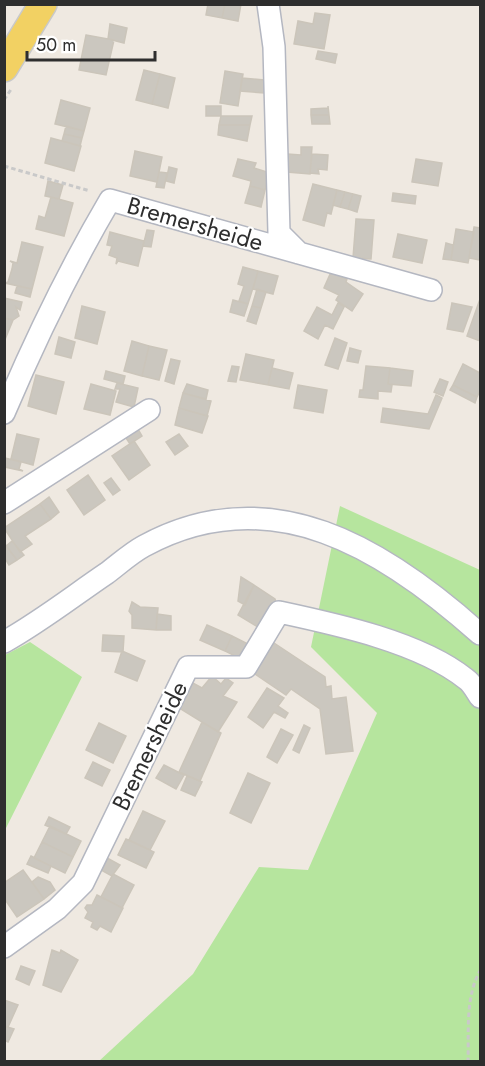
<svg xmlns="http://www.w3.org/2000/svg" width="485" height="1066" font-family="Jost,sans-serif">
<rect width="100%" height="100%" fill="#efe9e1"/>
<path fill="#b6e59e" d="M340,506L480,570V1061L98,1062L193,974L259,867L308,870L377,713L311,647Z
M30,642L82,677L5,830V655Z"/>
<path fill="#cbc7bf" stroke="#cbc5ba" stroke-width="1.5" d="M208,4H225L222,18L206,15Z
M225,4H241L238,21L222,18Z
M315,13L330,15L324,49L294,44L298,21L313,24Z
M110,24L127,28L124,43L108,39Z
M86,35L114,40L106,75L79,70Z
M318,51L337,54L335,63L316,59Z
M144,70L160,74L152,104L136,100Z
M225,71L243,74L238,106L220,103Z
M160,74L175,78L168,108L152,104Z
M242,78L264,80V93L240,91Z
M61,100L90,108L84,131L55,124Z
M206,106H221V116H206Z
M328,106L329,115H311V109L328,108Z
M311,115H329L330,124H312Z
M221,116H252L250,125H219Z
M219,125H250L247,141L218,135Z
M66,126L84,131L82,138L64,134Z
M64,134L82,138L80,146L62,141Z
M51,138L81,146L74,171L45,163Z
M301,147H312L310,174L287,172L288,154L301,155Z
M135,151L162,157L157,182L130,176Z
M312,154L328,155L327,170L318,169L319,174L310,173Z
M238,159L256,163L254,168L270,173L265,190L250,186L251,181L233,176Z
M416,159L442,163L438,186L412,182Z
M169,167L177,169L174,183L166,181Z
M159,172L167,173L164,188L156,187Z
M48,181L63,185L59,199L45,196Z
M313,184L337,190L331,214L327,213L324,226L303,220Z
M250,186L265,190L261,207L245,203Z
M337,190L345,192L340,207L333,205Z
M345,192L353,194L348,209L340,207Z
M393,193L416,196L415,204L392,201Z
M353,194L361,196L357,212L348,209Z
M51,197L73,203L64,236L36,229L39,216L45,218Z
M356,219L374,220L371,259L353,258Z
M474,227L480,228V260L469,258Z
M456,229L474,232L468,263L451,260Z
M147,230L154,231L151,247L143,246Z
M110,232L144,241L138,266L118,261L116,264L117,258L109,255L112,246L107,245Z
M398,234L427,240L422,263L393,257Z
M22,242L43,247L32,289L5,283L8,282L12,269L13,263L10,261L17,263Z
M446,243L453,245L451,260L443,259Z
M243,267L258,271L248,304L239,301L244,286L238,284Z
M258,271L278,276L273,294L253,289Z
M331,272L347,279L346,282L363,294L352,311L336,300L339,295L324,288Z
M17,286L32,289L30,297L15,293Z
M257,289L266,292L261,308L252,306Z
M4,298L22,302L20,310L16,307L19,316L13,320L4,318Z
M480,299V341L467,336Z
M233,300L248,304L244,316L230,312Z
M338,303L344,307L333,329L325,325L318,339L304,331L317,307L332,315Z
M452,303L472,307L463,332L447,329Z
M82,306L105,312L97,344L75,338Z
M252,306L261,308L256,324L247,321Z
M4,318L13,320L4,342Z
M59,337L75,342L71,358L55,354Z
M335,338L347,343L338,369L325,365Z
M132,341L149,346L142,376L124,371Z
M149,346L167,350L159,380L142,376Z
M350,348L361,351L358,363L347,361Z
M246,354L274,360L268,385L240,380Z
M171,359L180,361L174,384L165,381Z
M463,364L480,373V391L477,397L453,385Z
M232,366L239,367L236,382L228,381Z
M366,366L390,368L388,384L392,385L391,392L378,391V399L359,397L360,390H363Z
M272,368L293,373L289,389L268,385Z
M390,368L413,371L411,386L388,384Z
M106,371L125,376L123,384L104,379Z
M36,375L64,382L56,414L28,406Z
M440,379L448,382L443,396L434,392Z
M117,383L138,388L134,407L116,402L120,389H115Z
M91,384L116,391L110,415L84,409Z
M187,384L208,390L206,399L183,393Z
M298,385L327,390L323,413L294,408Z
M453,385L477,397L475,403L450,390Z
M183,393L211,401L207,416L179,408Z
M436,395L442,398L429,429L381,422L383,408L428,414Z
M179,408L208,416L202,433L175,425Z
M138,429L142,436L130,444L126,438Z
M17,434L39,439L33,465L11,459Z
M179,434L188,446L175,455L166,442Z
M134,441L150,465L129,480L112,456Z
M5,458L21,462L19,469L23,471L4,467Z
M88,475L105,500L84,515L67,490Z
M111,478L120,490L113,495L104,483Z
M49,497L59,512L51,519L40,504Z
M40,504L51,519L25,536L32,544L20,552L4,528Z
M12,541L24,555L17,560L6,546Z
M4,543L17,560L9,565L4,557Z
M241,577L254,585L245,605L238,601Z
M254,585L275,599L276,603L261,629L238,615Z
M132,602L140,607L158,608L156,630L132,628V615L129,611Z
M157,614L171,616V630H156Z
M207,625L232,636L225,651L200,640Z
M103,635L124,636L123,652L102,651Z
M232,636L250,645L243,660L225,651Z
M268,639L325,677L326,687L331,686L332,699L346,697L353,751L326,754L320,709L291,689L286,695L252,672Z
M122,651L145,661L137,681L115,672Z
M212,676L221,684L226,678L233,683L223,696L237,702L218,732L176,706L191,682L202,688Z
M267,688L284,698L278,706L288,713L285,718L274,712L263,728L248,717Z
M202,722L221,733L200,781L179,772Z
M99,723L126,736L113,763L86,750Z
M304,725L310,728L299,753L293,750Z
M281,729L293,735L277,763L267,757Z
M93,762L110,770L102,786L85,778Z
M164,765L184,775L176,789L156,778Z
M248,773L270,783L251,823L230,813Z
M187,776L202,782L195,796L181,790Z
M143,811L165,821L150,850L129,840Z
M49,817L70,827L66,834L45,825Z
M50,826L81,841L73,857L42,842Z
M126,839L154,852L146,868L118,855Z
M42,842L73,857L65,873L34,858Z
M31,856L51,866L48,873L27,864Z
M107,858L120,865L112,876L101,870Z
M23,870L44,899L17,917L4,898V883Z
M113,874L134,885L122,908L101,897Z
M38,877L50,882L55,890L44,899L32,882Z
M97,895L123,908L111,932L100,926L97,930L91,927L93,922L85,918L88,912L85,908L87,905H92Z
M52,950L60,953L61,950L78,960L61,992L43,985Z
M21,966L35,971L29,985L16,979Z
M4,1000L18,1005L8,1027L4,1026Z
M4,1026L14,1029L8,1042L4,1040Z"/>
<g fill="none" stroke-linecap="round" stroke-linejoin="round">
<defs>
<path id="minor" d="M268,4L274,47L279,233L299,253
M4,413C35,340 70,268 110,200L431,290
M4,503L149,410
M4,642C40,622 73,596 107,573C119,564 131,553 144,546C271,477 385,549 480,634
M4,947L57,909L83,883L188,667H246L279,612C335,624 420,642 466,679C472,683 476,691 480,697"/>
<path id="major" d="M4,68L43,4"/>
</defs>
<use href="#minor" stroke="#b4b7c1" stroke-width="24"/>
<use href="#major" stroke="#c9c9c9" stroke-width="30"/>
<path stroke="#c9c9c9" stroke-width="3" stroke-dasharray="4.5 3" stroke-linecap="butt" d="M4,100L12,88
M4,166L90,191
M468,1062C469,1032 465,997 480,971"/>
<use href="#minor" stroke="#fff" stroke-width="21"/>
<use href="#major" stroke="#f2d163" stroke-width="27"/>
</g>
<g text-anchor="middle" stroke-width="4.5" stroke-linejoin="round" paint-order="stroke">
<g font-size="24" fill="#2e2e2e" stroke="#fff">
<text transform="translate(195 224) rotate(16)" y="8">Bremersheide</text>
<text transform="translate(150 746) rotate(-64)" y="8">Bremersheide</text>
</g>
</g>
<rect width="485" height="1066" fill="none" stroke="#2e2e2e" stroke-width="12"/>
<path d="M27 51v9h128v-9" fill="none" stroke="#2e2e2e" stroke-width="3"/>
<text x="36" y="51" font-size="18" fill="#2e2e2e" stroke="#ffffff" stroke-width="4.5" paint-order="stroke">50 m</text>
</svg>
